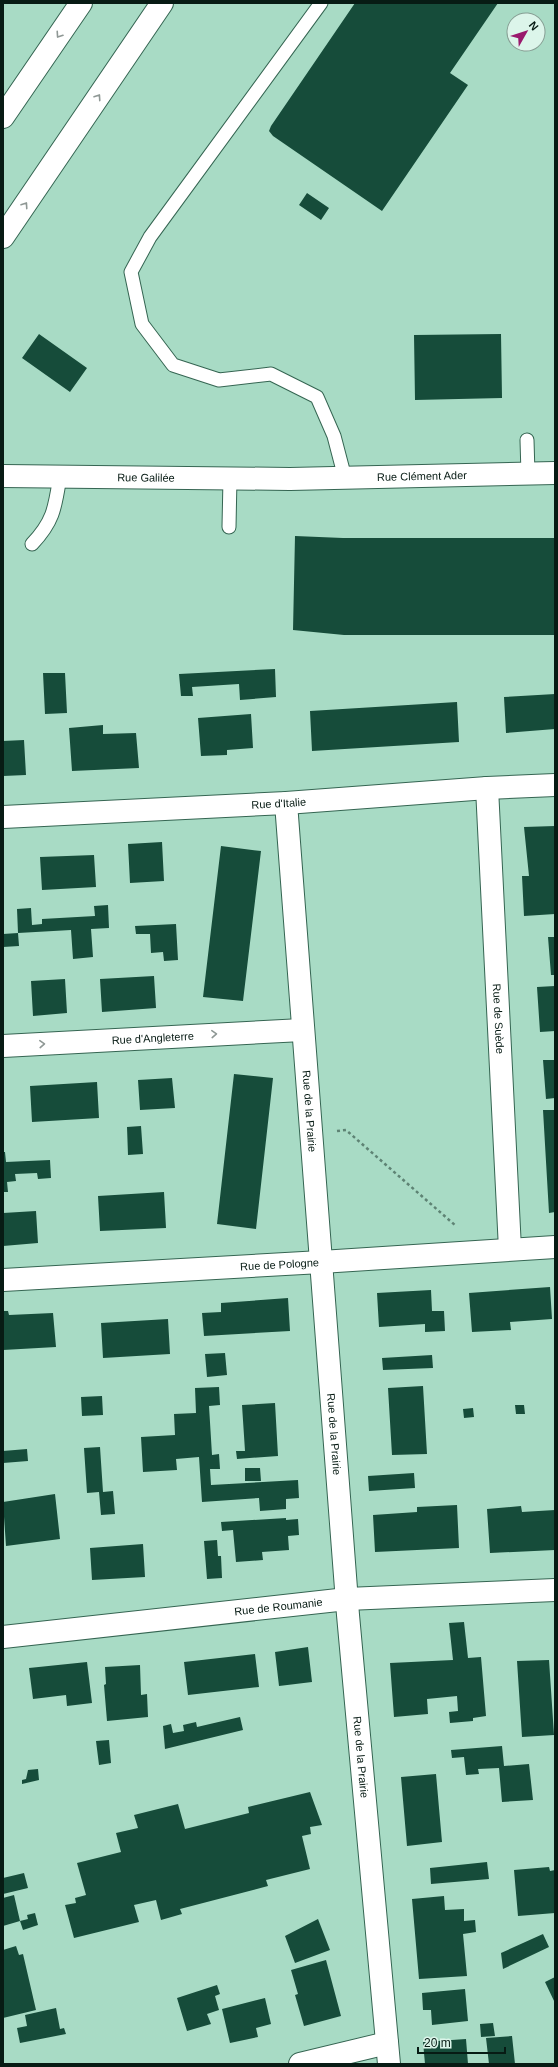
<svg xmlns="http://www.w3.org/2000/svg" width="558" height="2067" font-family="Helvetica,sans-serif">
<rect width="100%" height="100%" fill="#a8dbc5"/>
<path fill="#164c3a" d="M355,3H498L450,73L468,85L382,211L273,136L269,131L271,126Z
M307,193L329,208L321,220L299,205Z
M39,334L87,368L70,392L22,358Z
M501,334L502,398L415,400L414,335Z
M295,536L343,538H555V635H344L293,630Z
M275,669L276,697L240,700L239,684L192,687L193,696H181L179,674Z
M43,673H65L67,713L45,714Z
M555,694V729L506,733L504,697Z
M457,702L459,742L312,751L310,711Z
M251,714L253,748L227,750V755L201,756L198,718Z
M103,725V734L136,733L139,768L72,771L69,728Z
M24,740L26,775L3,776V741Z
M555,826V914L524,916L522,876H529L524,827Z
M162,842L164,881L130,883L128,844Z
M221,846L261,851L243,1001L203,997Z
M94,855L96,887L42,890L40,857Z
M108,905L109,928L91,929L93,957L73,959L71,930L18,933L17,909L31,908L32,925L42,924V919L95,916L94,906Z
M176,924L178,960L164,961L163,952L151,953L150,934H136L135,926Z
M18,933L19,946L3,947V934Z
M548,937H555V975H551Z
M154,976L156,1008L102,1012L100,979Z
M65,979L67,1013L33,1016L31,981Z
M555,986V1031L540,1032L537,987Z
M543,1060H555V1098L546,1099Z
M234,1074L273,1078L256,1229L217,1224Z
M172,1078L175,1108L140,1110L138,1080Z
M97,1082L99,1118L32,1122L30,1086Z
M543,1110H555V1212L549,1213Z
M141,1126L143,1154L128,1155L127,1127Z
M3,1152H5L6,1162L50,1160L51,1178L38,1179L37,1173L15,1174L16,1181L7,1182L8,1192H3Z
M164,1192L166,1228L100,1231L98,1196Z
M36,1211L38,1243L3,1246V1213Z
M550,1287L552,1319L510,1322L511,1330L472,1332L469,1293Z
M431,1290L432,1311H444L445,1331L425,1332V1324L379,1327L377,1293Z
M288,1298L290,1331L204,1336L202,1313L221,1312V1303Z
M3,1311H8L9,1315L53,1313L56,1347L3,1350Z
M168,1319L170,1354L103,1358L101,1323Z
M225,1353L227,1375L207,1377L205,1354Z
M432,1355L433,1368L383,1370L382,1358Z
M423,1386L427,1454L392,1455L388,1388Z
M219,1387L220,1405L209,1406L212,1455L219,1454L220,1469H210L211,1485L298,1480L299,1498L286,1499V1509L260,1511L259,1498L202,1502L199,1457L176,1459L177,1470L143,1472L141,1437L175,1435L174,1414L196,1413L195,1388Z
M102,1396L103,1415L82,1416L81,1397Z
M275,1403L278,1456L237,1459L236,1451H245L242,1405Z
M515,1405H524L525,1414H516Z
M473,1408L474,1417L464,1418L463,1409Z
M100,1447L103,1492L113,1491L115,1514L101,1515L99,1492L87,1493L84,1448Z
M27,1449L28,1461L3,1463V1451Z
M245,1468H260L261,1481H245Z
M414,1473L415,1488L369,1491L368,1476Z
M55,1494L60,1539L6,1546L3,1502Z
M457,1505L459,1548L375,1552L373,1515L417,1512V1507Z
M521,1506L522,1512L555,1510V1550L490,1553L487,1509Z
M286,1518V1520L298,1519L299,1535L288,1536L289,1550L262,1552L263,1560L236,1562L233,1530L222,1531L221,1522Z
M217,1540L218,1556H221L222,1578L207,1579L204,1541Z
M143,1544L145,1577L92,1580L90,1548Z
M464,1622L468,1658L481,1657L486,1716L473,1718V1721L450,1723L449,1712L458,1711L457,1696L427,1699L428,1714L394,1717L390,1663L453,1660L449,1623Z
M308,1647L312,1682L279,1686L275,1652Z
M255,1654L259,1687L188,1695L184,1662Z
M549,1660L554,1735L522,1737L517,1661Z
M87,1662L92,1703L67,1706L66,1695L33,1699L29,1668Z
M140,1665L141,1695L147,1694L148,1717L107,1721L104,1685L106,1684L105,1667Z
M240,1717L243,1730L165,1749L163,1726L171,1724L173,1733L184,1731L183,1725L196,1722L197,1727Z
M109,1740L111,1763L99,1765L96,1741Z
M502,1746L504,1766L529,1764L533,1800L502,1802L499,1768L478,1769L479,1774L466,1775L464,1757L452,1758L451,1750Z
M38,1769L39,1780L22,1784V1780L26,1779L28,1770Z
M436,1774L442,1842L407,1846L401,1777Z
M310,1792L322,1825L310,1827L311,1834L302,1836L310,1869L266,1880L268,1886L180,1909L182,1914L161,1920L156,1900L134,1905L139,1922L74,1938L65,1905L76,1903L75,1898L86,1895L77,1863L121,1852L116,1833L138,1828L134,1815L178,1804L185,1829L249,1813L248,1807Z
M487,1862L489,1879L431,1884L430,1868Z
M549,1867L550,1871L555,1870V1913L518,1916L514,1870Z
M24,1873L28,1888L3,1894V1878Z
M14,1895L20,1921L3,1926V1898Z
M444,1896L445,1910L464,1909V1921L475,1920L476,1932L463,1934L467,1976L419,1979L412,1899Z
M35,1913L38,1925L23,1930L20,1921L28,1919L27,1915Z
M318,1919L330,1950L295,1963L285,1936Z
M543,1934L549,1947L503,1969L501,1953Z
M16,1946L19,1955L23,1954L36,2010L3,2018V1950Z
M326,1960L341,2016L304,2026L295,1995L298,1994L291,1970Z
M555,1977V2003L545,1982Z
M217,1985L220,1994L215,1996L219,2010L207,2014L211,2024L187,2031L177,1998Z
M465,1989L468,2021L432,2025L431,2010H423L422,1993Z
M265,1998L271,2024L256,2028L258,2037L230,2043L222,2009Z
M56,2008L60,2029L64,2028L66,2034L20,2043L17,2028L27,2026L25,2015Z
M493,2023L495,2036L481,2037L480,2024Z
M512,2036L515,2064H489L486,2038Z
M466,2039L468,2064H425L423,2042Z"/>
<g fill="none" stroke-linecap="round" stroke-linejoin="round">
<defs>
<path id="lane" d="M321,3L150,237L131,272L142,324L173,365L219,380L271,374L317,397L334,436L345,478
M527,440L528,474
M229,527L230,478
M32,544C54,521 55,507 60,476"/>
<g id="street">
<path id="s1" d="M487,788L510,1249"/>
<path id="s2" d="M286,803L348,1615L389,2064"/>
<path id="s3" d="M3,817L286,803L487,788L555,785"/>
<path id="s4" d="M3,1046L302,1030"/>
<path id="s5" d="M3,1280L321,1262L555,1247"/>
<path id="s6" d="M3,1637L347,1599L555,1590"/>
<path d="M300,2064L387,2043"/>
</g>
<g id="secondary">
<path id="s7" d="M3,476L290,479L555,473"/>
</g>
<path id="highway" d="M3,117L81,3
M3,237L162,3"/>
</defs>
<use href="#lane" stroke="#356552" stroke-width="15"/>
<use href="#street" stroke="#356552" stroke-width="24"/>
<use href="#secondary" stroke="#356552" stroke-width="24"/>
<use href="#highway" stroke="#356552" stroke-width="24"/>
<path stroke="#5e8374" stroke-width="2.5" stroke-dasharray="3 3" stroke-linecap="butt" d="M337,1131L346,1130L456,1226"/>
<use href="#lane" stroke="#fff" stroke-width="13"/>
<use href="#street" stroke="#fff" stroke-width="22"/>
<use href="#secondary" stroke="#fff" stroke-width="22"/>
<use href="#highway" stroke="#fff" stroke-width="22"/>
</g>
<defs><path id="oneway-chevron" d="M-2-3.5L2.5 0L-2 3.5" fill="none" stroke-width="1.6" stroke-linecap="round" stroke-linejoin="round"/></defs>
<g stroke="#8f9895">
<use href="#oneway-chevron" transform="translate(59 35) rotate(124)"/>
<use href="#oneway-chevron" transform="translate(98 97) rotate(-56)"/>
<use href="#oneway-chevron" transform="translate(25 205) rotate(-56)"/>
<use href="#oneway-chevron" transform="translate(214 1034) rotate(-3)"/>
<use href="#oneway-chevron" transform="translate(42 1044) rotate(-3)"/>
</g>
<g text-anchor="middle" stroke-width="4" stroke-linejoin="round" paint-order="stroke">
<g font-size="11" fill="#071b14" stroke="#dcf5ea">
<text dy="4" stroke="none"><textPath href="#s7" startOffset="419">Rue Clément Ader</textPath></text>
<text dy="4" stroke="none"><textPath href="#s7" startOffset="143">Rue Galilée</textPath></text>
<text dy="4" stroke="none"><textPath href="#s3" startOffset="276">Rue d'Italie</textPath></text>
<text dy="4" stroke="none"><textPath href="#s1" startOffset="231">Rue de Suède</textPath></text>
<text dy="4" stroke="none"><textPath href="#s4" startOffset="150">Rue d'Angleterre</textPath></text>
<text dy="4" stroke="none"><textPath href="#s2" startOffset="309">Rue de la Prairie</textPath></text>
<text dy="4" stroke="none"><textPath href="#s5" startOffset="277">Rue de Pologne</textPath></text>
<text dy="4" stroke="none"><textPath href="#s2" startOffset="633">Rue de la Prairie</textPath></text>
<text dy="4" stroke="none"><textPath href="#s6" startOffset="277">Rue de Roumanie</textPath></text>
<text dy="4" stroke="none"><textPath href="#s2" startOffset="957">Rue de la Prairie</textPath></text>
</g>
</g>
<rect width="558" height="2067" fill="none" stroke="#071b14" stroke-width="8"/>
<g transform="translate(526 32) rotate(51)"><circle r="19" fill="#dcf5ea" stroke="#879e94"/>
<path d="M0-3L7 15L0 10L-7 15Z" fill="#9a196d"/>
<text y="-6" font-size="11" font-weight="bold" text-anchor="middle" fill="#071b14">N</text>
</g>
<path d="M418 2047v6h87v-6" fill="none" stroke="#071b14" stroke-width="2"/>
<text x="424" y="2047" font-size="12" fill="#071b14" stroke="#dcf5ea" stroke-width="3" paint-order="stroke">20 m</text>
</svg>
